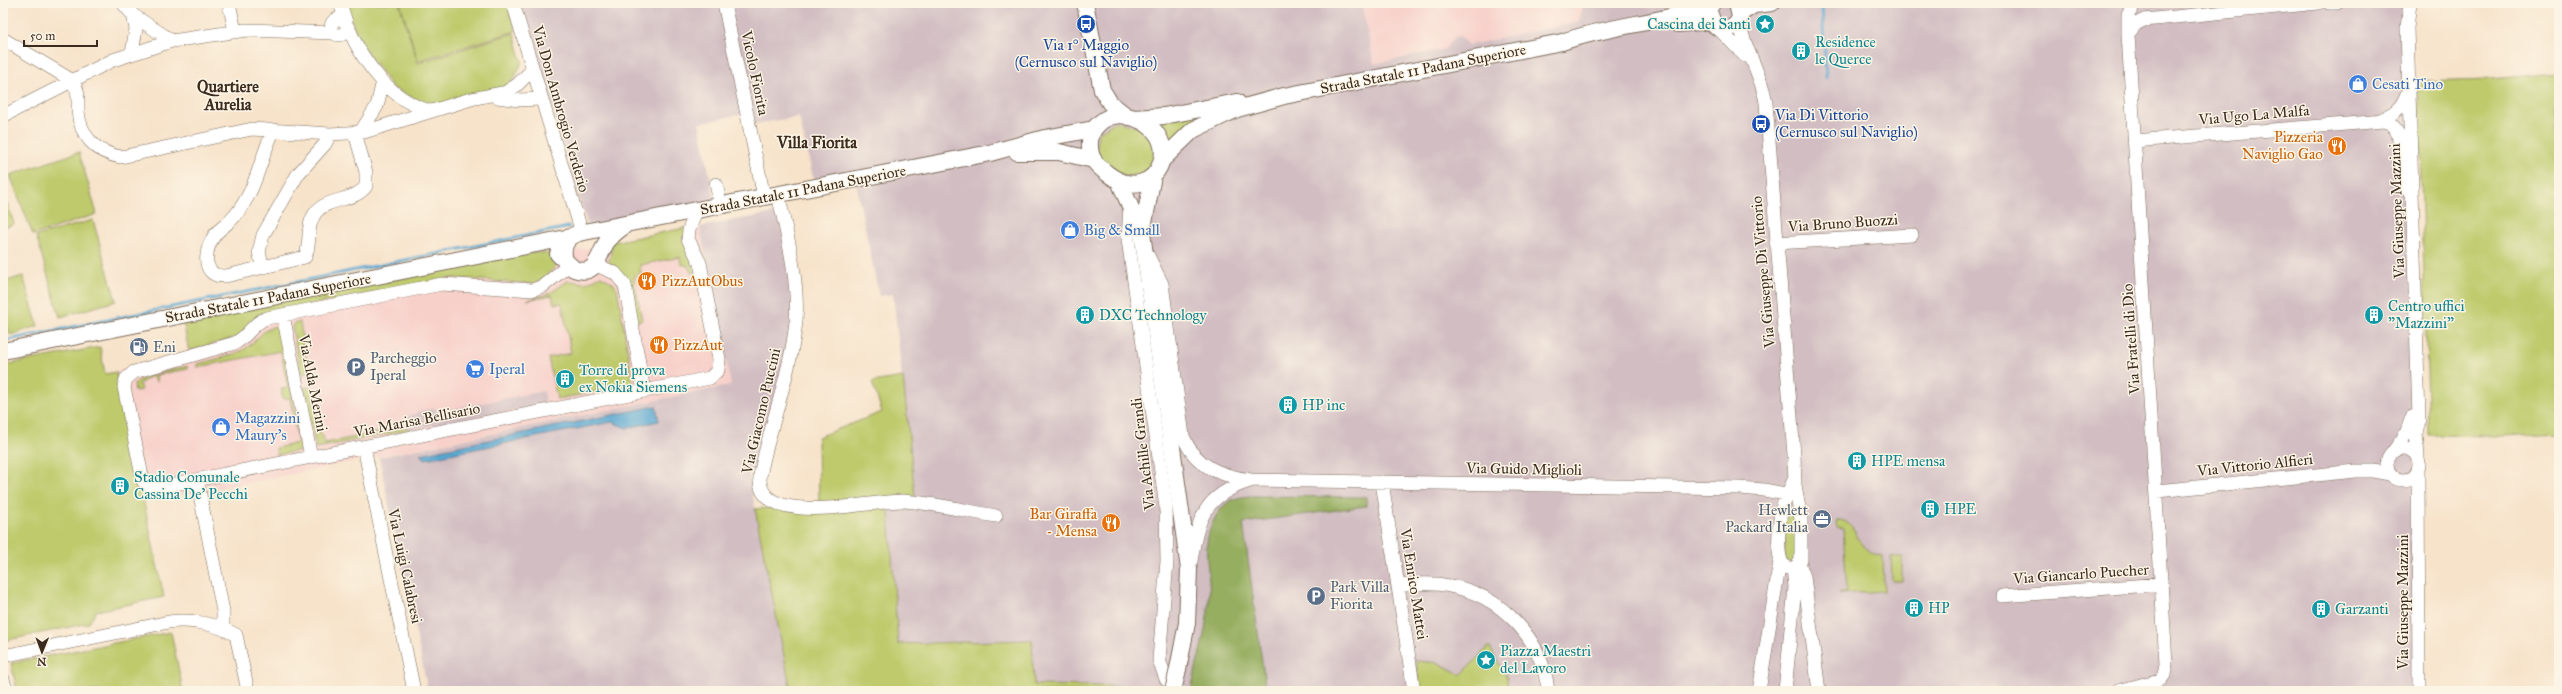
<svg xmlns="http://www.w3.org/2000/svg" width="2562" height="694" font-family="'IM FELL Great Primer',serif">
<rect width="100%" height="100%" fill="#fcf5e5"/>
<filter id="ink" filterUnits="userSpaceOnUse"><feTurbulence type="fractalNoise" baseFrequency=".025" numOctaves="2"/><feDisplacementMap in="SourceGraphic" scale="8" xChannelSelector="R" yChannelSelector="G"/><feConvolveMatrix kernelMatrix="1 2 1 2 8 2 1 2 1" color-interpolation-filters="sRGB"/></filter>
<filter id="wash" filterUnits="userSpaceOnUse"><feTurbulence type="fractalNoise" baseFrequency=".012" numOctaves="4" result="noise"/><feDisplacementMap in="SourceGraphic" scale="16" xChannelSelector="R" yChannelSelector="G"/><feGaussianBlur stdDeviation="0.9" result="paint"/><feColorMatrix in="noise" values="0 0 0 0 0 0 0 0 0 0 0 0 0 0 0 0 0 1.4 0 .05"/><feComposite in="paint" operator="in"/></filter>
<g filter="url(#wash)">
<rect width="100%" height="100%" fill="#f7e3ca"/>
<path fill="#f7d0ca" d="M1361,3H1674L1469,45L1460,36L1455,37L1445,49L1373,64Z
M700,227L732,385L202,492L143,498L116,372L187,352L183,326Z"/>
<path fill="#d2bec2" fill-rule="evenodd" d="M521,3H1361L1374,64L1445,49L1455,37L1460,36L1469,45L1578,22L1585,3H1623L1651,8L1674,3H2410L2417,691H1163L1164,687L1034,685L1032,640L898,645L888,499L915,496L893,294L879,296L855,179L814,182L799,117L754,124L752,112L699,123L715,202L588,227ZM1836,522L1872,555L1884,591L1840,592L1847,591L1843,529Z
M774,213L781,221L790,272L793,322L759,468L748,471L791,691H428L379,457L731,385L700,227Z
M544,391L546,404L408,430L406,419L408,416L417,414V412L435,408L436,412Z"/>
<path fill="#beca6c" stroke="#7c7a45" d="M344,3H399L418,63L514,33L522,62L514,79L505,87L432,107L393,88L361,44Z
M400,3H507L516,31L418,61Z
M2559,73V433L2503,436L2429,435L2418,81L2491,79Z
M1212,109L1169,146L1152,123Z
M1116,121L1143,129L1157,146V160L1142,176H1122L1097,155L1098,133Z
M79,152L97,214L33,235L10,175Z
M6,199L14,224L3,228V200Z
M93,220L116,301L60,317L36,236Z
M685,228L698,271L691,273L688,266L681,264L680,257L640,265L641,272L635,276L634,281L642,320L635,322L609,261L613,242Z
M534,252L550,254L557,265L542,280L533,284L451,278L264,314L237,337L189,351L183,321Z
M23,276L38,326L10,335L3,312V282Z
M601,276L612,282L617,288L633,382L628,386L557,399L548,358L571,353L562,303L554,304L552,295L527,300L550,293L568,281L586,283Z
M300,322L308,373L301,374L292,327L293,324Z
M275,326L279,329L303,450L277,455L276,448L298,443L290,398L283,399L281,389L288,388L281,351L198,367L197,364C211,360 229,357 243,350C256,343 260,330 275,326Z
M100,347L105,374L116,372L117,377L164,597L96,611L89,623L3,641V365Z
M187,366L188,369L156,375L157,383L152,376L139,384L142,390L135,391L134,385C138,376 176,369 187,366Z
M903,377L915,496L888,499L898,644L1032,640L1034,685L1164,687L1163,691H791L755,509L819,504L818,437L882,412L872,382Z
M311,387L321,436H323L325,443L407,427L408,430L316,448L304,388Z
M1790,514L1795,515L1797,559L1792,564L1785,559V519Z
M1839,520C1858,521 1855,552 1883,556L1884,591L1840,594V592L1847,591L1843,529L1837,528L1836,522Z
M1891,557H1902V581H1892Z
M171,632L183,691H17L11,663Z
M1489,646L1507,678L1508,691H1420L1416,661L1439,663L1461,675Z"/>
<path fill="#96ae60" stroke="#686c3f" d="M1251,496L1366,497V506L1243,523L1266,691H1191C1197,661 1207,630 1209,600C1212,569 1198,547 1216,516C1224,502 1234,497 1251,496Z"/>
<path fill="#58a7d1" stroke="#4a6878" d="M656,406L659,421L626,428L612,422L425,459L420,454Z"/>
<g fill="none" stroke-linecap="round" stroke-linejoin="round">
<path stroke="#58a7d1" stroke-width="3" d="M1822,6L1826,77
M3,341L569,227"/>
</g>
</g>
<g filter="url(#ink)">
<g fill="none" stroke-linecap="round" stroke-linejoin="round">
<defs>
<path id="minor" d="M123,3L133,15
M229,3L235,31
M340,3L346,22
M513,3L582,233
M724,3L764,197
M2329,3H2337
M2410,3L2407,28L2419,418L2416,434L2418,456
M331 27a8 8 0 1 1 16 0a8 8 0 1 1-16 0Z
M1739,21C1744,50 1762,74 1766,103L1794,455L1795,485L1801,519V560C1799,564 1797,567 1792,568C1774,571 1779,531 1780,520C1780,506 1790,491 1794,479
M348,27C363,63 392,102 431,111
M1718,28L1745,56
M2128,34L2136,24L2144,20L2318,3
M3,39L73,81C79,90 78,100 78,111C80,136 96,153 121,157L252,129L330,134L364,132L471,99L506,92L517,85L532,70
M132,52L136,29L133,15L172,41
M497,97L519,100L541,99
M3,116L113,60L172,41L246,30L334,33
M2377,121C2394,114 2402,109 2408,91
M274,130C263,151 259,175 248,196C243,205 238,214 230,221C225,226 218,230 214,236C204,251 201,278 226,276L305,257C312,243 305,226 316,212C329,197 355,202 366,186V172L355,133
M360,133L377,106L383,81
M2134,141L2384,121C2407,127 2397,158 2401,175C2403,182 2407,189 2411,195
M716,184L721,206
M778,194C787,234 799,280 796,321C791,373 770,424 760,476C756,530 871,500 903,501C934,503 966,511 996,516
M1130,206L1128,239L1166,507L1167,561L1159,660L1166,679L1180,691
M1776,243L1912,235
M1147,254L1162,284L1183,436C1195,467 1221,476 1251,480L1739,488L1764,490L1796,496
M569,265L543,286L532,290L442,284L267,318C253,322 248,337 235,343L134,372L126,379L124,387L143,481L148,486L155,488L710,378L718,370L719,359L700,263L688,239L689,230L696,210
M596,265L615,273L625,285L644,391
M263,267L259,252L263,235L298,174L325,144L330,134
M283,315L311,457
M364,447L414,691
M2387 464a16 16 0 1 1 32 0a16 16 0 1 1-32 0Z
M2393,452L2406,434L2412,417
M2418,471L2419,691
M197,480L223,611V627
M1382,482L1414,691
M2157,491L2356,471H2373L2390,474
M1191,561C1198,518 1204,495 1250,481
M1799,563L1804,577L1819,691
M1398,586C1415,584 1432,582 1450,586C1501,595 1543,639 1548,691
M2002,596L2162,584
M3,656L169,622C191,619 217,624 236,635L248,691
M3,679L6,691
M1759,691L1780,561
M1785,691L1795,587L1793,568
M2118,691L2160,680L2164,675L2166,664L2128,34V15L2135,3"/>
<path id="major" d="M1085,3L1102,90L1110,103L1128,117
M1709,12L1714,25C1724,33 1736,29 1740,17L1737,3
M1741,13L1754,5L1772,3
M1678,24L1711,21
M1122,115C1194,127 1158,212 1108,174C1099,167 1090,160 1090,147C1088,128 1104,115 1122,115Z
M1134,118L1164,116L1237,102
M1017,152H1059L1094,160
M1163,159L1193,130L1237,109L1284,96L1562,42C1611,25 1664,23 1712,4
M1153,176L1142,233L1189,569L1187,623L1178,669
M1119,181L1142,233
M558,254L574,269C596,277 598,257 606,243C610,236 618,231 624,226
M565,260C561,248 566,237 579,233L990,153L1045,138L1094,129
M3,351L571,237"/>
</defs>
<use href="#minor" stroke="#7d6b5a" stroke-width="14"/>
<use href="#major" stroke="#7d6b5a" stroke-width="18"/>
<use href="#minor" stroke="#fff" stroke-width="13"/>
<use href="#major" stroke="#fff" stroke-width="16"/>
<defs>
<path id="major-bridge" d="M1173,691L1178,669"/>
</defs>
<use href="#major-bridge" stroke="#7d6b5a" stroke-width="18" stroke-linecap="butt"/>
<use href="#major-bridge" stroke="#fff" stroke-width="16"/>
</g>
</g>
<defs>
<symbol id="bus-disc" viewBox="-11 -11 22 22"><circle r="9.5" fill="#1a4fb4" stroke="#fcf5e5"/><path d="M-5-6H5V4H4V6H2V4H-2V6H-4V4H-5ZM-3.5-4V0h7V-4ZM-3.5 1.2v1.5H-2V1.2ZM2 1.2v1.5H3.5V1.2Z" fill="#fff"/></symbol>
<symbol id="sight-disc" viewBox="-11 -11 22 22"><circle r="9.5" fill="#0f9aa8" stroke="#fcf5e5"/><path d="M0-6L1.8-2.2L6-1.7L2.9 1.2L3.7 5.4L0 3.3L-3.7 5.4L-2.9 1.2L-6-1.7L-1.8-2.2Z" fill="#fff"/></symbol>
<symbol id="building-disc" viewBox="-11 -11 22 22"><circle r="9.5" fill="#0f9aa8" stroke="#fcf5e5"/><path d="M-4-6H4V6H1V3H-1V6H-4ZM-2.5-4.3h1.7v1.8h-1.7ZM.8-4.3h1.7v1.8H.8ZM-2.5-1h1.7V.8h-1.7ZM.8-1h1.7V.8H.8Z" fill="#fff"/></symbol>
<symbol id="shop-disc" viewBox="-11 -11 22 22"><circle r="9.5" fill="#3f7fe0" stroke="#fcf5e5"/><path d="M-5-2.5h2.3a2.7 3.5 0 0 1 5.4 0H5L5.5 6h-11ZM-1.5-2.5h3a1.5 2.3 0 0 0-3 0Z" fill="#fff"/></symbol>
<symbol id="restaurant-disc" viewBox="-11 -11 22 22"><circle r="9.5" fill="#e8710a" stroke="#fcf5e5"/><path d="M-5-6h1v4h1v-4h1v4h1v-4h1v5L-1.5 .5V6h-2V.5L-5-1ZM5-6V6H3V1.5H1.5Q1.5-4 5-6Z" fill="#fff"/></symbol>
<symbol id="fuel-disc" viewBox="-11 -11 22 22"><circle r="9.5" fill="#5c6f8a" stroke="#fcf5e5"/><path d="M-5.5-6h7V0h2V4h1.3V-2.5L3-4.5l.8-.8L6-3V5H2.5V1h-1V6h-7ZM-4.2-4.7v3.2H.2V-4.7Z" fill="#fff"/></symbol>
<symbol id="parking-disc" viewBox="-11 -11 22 22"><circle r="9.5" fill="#5c6f8a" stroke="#fcf5e5"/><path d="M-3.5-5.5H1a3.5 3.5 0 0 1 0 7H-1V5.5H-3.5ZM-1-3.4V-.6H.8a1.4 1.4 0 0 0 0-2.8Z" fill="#fff"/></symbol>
<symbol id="supermarket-disc" viewBox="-11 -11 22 22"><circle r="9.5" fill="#3f7fe0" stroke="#fcf5e5"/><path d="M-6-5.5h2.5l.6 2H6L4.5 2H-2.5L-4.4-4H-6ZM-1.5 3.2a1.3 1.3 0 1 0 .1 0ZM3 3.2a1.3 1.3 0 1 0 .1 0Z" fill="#fff"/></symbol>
<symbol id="office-disc" viewBox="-11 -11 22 22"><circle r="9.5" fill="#5c6f8a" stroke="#fcf5e5"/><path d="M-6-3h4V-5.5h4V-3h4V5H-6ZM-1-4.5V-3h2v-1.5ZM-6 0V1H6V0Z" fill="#fff"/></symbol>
</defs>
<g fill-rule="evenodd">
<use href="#bus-disc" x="1075" y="13" width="22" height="22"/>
<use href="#sight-disc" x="1754" y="13" width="22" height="22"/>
<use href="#building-disc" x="1790" y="40" width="22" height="22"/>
<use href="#shop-disc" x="2347" y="73" width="22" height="22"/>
<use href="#bus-disc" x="1750" y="113" width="22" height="22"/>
<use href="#restaurant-disc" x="2326" y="135" width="22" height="22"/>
<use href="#shop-disc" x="1059" y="219" width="22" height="22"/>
<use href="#restaurant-disc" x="636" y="270" width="22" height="22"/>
<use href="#building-disc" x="1074" y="304" width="22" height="22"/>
<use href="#building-disc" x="2363" y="304" width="22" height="22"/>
<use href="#restaurant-disc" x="648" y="334" width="22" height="22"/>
<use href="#fuel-disc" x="128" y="336" width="22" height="22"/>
<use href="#parking-disc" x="345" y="356" width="22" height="22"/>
<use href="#supermarket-disc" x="464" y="358" width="22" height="22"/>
<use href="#building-disc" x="554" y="368" width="22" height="22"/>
<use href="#building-disc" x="1277" y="394" width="22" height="22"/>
<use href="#shop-disc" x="210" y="416" width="22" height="22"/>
<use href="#building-disc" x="1846" y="450" width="22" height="22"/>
<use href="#building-disc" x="109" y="475" width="22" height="22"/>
<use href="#building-disc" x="1919" y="498" width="22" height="22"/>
<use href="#office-disc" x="1811" y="508" width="22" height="22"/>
<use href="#restaurant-disc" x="1100" y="512" width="22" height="22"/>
<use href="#parking-disc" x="1305" y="585" width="22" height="22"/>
<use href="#building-disc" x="1903" y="597" width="22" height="22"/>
<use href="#building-disc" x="2310" y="598" width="22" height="22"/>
<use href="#sight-disc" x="1475" y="649" width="22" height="22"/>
</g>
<g text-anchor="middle" stroke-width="3" stroke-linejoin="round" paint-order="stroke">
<g font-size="15" fill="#0d838f" stroke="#fcf5e5" text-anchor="start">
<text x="1751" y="29" text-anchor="end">Cascina dei Santi</text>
<text x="1815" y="47">Residence<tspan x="1815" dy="17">le Querce</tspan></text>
<text x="2388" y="311">Centro uffici<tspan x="2388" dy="17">"Mazzini"</tspan></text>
<text x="1099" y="320">DXC Technology</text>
<text x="579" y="375">Torre di prova<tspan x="579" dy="17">ex Nokia Siemens</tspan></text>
<text x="1302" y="410">HP inc</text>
<text x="1871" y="466">HPE mensa</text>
<text x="134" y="482">Stadio Comunale<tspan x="134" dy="17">Cassina De' Pecchi</tspan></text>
<text x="1944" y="514">HPE</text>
<text x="1928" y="613">HP</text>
<text x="2335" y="614">Garzanti</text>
<text x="1500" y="656">Piazza Maestri<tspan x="1500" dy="17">del Lavoro</tspan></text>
</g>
<g font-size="15" fill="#164399" stroke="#fcf5e5">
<text x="1086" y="50">Via 1° Maggio<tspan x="1086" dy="17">(Cernusco sul Naviglio)</tspan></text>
<text x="1775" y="120" text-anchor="start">Via Di Vittorio<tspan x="1775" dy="17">(Cernusco sul Naviglio)</tspan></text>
</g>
<g font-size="15" fill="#3b2a1e" stroke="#fcf5e5">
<text transform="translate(1423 69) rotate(-11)" y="5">Strada Statale 11 Padana Superiore</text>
<text transform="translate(755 73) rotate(78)" y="5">Vicolo Fiorita</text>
<text transform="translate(561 109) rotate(74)" y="5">Via Don Ambrogio Verderio</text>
<text transform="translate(2254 115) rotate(-5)" y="5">Via Ugo La Malfa</text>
<text transform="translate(803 190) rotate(-11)" y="5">Strada Statale 11 Padana Superiore</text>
<text transform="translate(2397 211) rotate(-92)" y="5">Via Giuseppe Mazzini</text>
<text transform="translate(1843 223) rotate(-4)" y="5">Via Bruno Buozzi</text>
<text transform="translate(1763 272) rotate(-95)" y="5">Via Giuseppe Di Vittorio</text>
<text transform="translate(268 298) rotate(-11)" y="5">Strada Statale 11 Padana Superiore</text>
<text transform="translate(2131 339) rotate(-94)" y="5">Via Fratelli di Dio</text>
<text transform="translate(313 383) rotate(79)" y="5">Via Alda Merini</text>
<text transform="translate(761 411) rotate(-77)" y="5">Via Giacomo Puccini</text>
<text transform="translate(417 420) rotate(-11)" y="5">Via Marisa Bellisario</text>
<text transform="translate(1143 454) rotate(-97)" y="5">Via Achille Grandi</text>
<text transform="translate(2255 465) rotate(-6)" y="5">Via Vittorio Alfieri</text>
<text transform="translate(1524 469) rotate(1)" y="5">Via Guido Miglioli</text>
<text transform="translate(405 566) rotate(78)" y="5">Via Luigi Calabresi</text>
<text transform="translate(2081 574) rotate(-4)" y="5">Via Giancarlo Puecher</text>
<text transform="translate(1414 584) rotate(81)" y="5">Via Enrico Mattei</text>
<text transform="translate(2403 602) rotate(-90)" y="5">Via Giuseppe Mazzini</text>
</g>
<g font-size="15" fill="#366cbe" stroke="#fcf5e5" text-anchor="start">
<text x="2372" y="89">Cesati Tino</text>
<text x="1084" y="235">Big &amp; Small</text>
<text x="489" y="374">Iperal</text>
<text x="235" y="423">Magazzini<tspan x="235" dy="17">Maury's</tspan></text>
</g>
<g font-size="15" fill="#c56008" stroke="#fcf5e5" text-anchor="end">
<text x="2323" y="142">Pizzeria<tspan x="2323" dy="17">Naviglio Gao</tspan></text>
<text x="661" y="286" text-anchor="start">PizzAutObus</text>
<text x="673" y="350" text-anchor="start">PizzAut</text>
<text x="1097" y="519">Bar Giraffa<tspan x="1097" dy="17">- Mensa</tspan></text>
</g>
<g font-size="15" fill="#4e5e75" stroke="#fcf5e5" text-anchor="start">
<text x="153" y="352">Eni</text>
<text x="370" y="363">Parcheggio<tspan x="370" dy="17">Iperal</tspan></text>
<text x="1808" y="515" text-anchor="end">Hewlett<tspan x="1808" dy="17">Packard Italia</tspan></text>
<text x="1330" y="592">Park Villa<tspan x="1330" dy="17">Fiorita</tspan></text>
</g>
<g font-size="16" font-weight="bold" fill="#3b2a1e" stroke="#fcf5e5">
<text x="228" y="92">Quartiere<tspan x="228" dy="18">Aurelia</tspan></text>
<text x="817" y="148">Villa Fiorita</text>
</g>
</g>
<rect width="2562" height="694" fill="none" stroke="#fcf5e5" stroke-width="16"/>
<g transform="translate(42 652) rotate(181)" stroke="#fcf5e5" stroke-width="3" paint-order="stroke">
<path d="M0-3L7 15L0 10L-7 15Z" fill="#3b2a1e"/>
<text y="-6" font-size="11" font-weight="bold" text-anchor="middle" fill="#3b2a1e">N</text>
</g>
<path d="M24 40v6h73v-6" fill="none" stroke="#3b2a1e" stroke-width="2"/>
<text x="30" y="40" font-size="12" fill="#3b2a1e" stroke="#fcf5e5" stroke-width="3" paint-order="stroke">50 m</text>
</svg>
